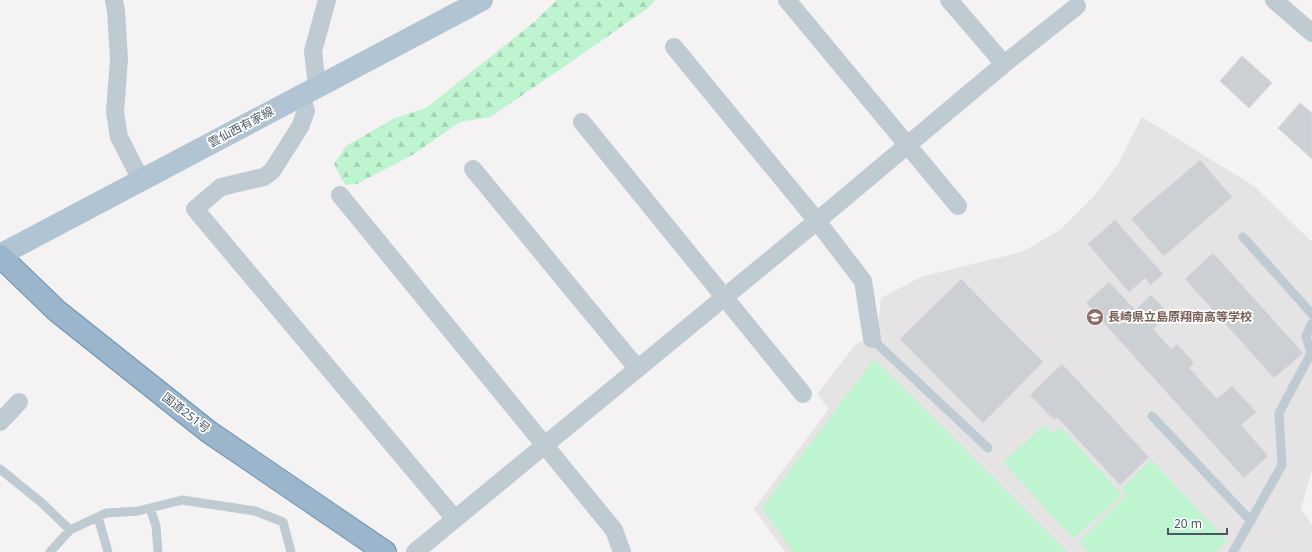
<svg xmlns="http://www.w3.org/2000/svg" width="1312" height="552" font-family="'Noto Sans','Noto Sans JP',sans-serif">
<defs>
<pattern id="forest-firs" width="22" height="20" patternUnits="userSpaceOnUse"><rect width="22" height="20" fill="#bef4cf"/><path d="M5 1l3.5 6h-7zM16 11l3.5 6h-7z" fill="#a5d3b4"/></pattern>
</defs>
<rect width="100%" height="100%" fill="#f4f2f2"/>
<path fill="#e6e3e4" d="M1142,117L1254,186L1312,242V470L1301,509L1312,525V552H785L754,509L829,409L817,394L856,344L877,335L881,298L921,277L1022,252L1060,230L1094,196L1118,164Z"/>
<path fill="url(#forest-firs)" d="M557,0H655L648,8L571,62L490,117L460,122L414,154L357,184L345,185L334,164L346,146L395,118L426,108L533,23Z"/>
<path fill="#bef4cf" d="M874,359L1067,552H793L762,508Z
M1044,425L1052,434L1060,427L1122,495L1073,539L1003,462Z
M1151,460L1227,541L1216,552H1088L1079,542L1126,495L1121,489Z"/>
<path fill="#ccd0d5" stroke="#d6d9de" d="M1242,56L1272,83L1249,108L1220,81Z
M1300,103L1312,113V159L1278,128Z
M1200,160L1232,197L1164,256L1131,219Z
M1115,220L1163,274L1151,285L1145,278L1129,292L1088,244Z
M1213,253L1303,353L1274,378L1185,279Z
M961,279L1043,362L983,423L900,339Z
M1109,282L1135,310L1151,295L1169,314L1153,329L1171,349L1177,344L1194,363L1189,368L1217,399L1232,386L1256,412L1241,425L1268,456L1244,478L1086,303Z
M1062,364L1149,457L1120,485L1057,417L1054,420L1030,395Z"/>
<g fill="none" stroke-linecap="round" stroke-linejoin="round">
<defs>
<path id="trunk" d="M0,256L57,311L209,432L385,552"/>
</defs>
<use href="#trunk" stroke="#7194b0" stroke-width="24"/>
<path stroke="#bfcbd2" stroke-width="9" d="M1243,237L1312,314
M872,339L988,448
M1152,416L1251,521
M0,469L42,503L70,530
M150,508L156,526L158,552
M98,517L108,552
M50,552L70,530L106,513L138,511L182,500L255,511L283,522L291,552
M1233,552L1282,465L1279,413L1311,353L1306,336L1312,323"/>
<path stroke="#bfcbd2" stroke-width="18" d="M114,0L116,11L119,59L115,112L119,137L141,180
M787,0L958,206
M949,0L1004,64
M1274,0L1312,33
M674,47L817,221L863,281L872,339
M317,86L313,51L327,0
M301,94L306,111L300,127L272,171L264,177L221,187L195,209L455,519
M582,122L803,394
M473,169L637,368
M340,195L614,530L622,552
M0,422L19,402
M415,552L817,221L1004,64L1077,6"/>
<path stroke="#b0c4d3" stroke-width="22" d="M0,255L482,0"/>
<use href="#trunk" stroke="#9bb6cc" stroke-width="22"/>
</g>
<defs>
<symbol id="school-disc" viewBox="-11 -11 22 22"><circle r="9.5" fill="#8d6e63" stroke="#fff"/><path d="M0-5L7-2L0 1L-7-2ZM-4 1L0 2.5L4 1V4Q0 6-4 4Z" fill="#fff"/></symbol>
</defs>
<g fill-rule="evenodd">
<use href="#school-disc" x="1085" y="307" width="20" height="20"/>
</g>
<g text-anchor="middle" stroke-width="3.5" stroke-linejoin="round" paint-order="stroke">
<g font-size="12" fill="#485762" stroke="#fff">
<text transform="translate(241 127) rotate(-28)" y="4">雲仙西有家線</text>
<text transform="translate(186 413) rotate(38)" y="4">国道251号</text>
</g>
<g font-size="12" font-weight="bold" fill="#785e54" stroke="#fff" text-anchor="start">
<text x="1108" y="321">長崎県立島原翔南高等学校</text>
</g>
</g>
<path d="M1168 528v6h59v-6" fill="none" stroke="#485762" stroke-width="2"/>
<text x="1174" y="528" font-size="12" fill="#485762" stroke="#ffffff" stroke-width="3" paint-order="stroke">20 m</text>
</svg>
